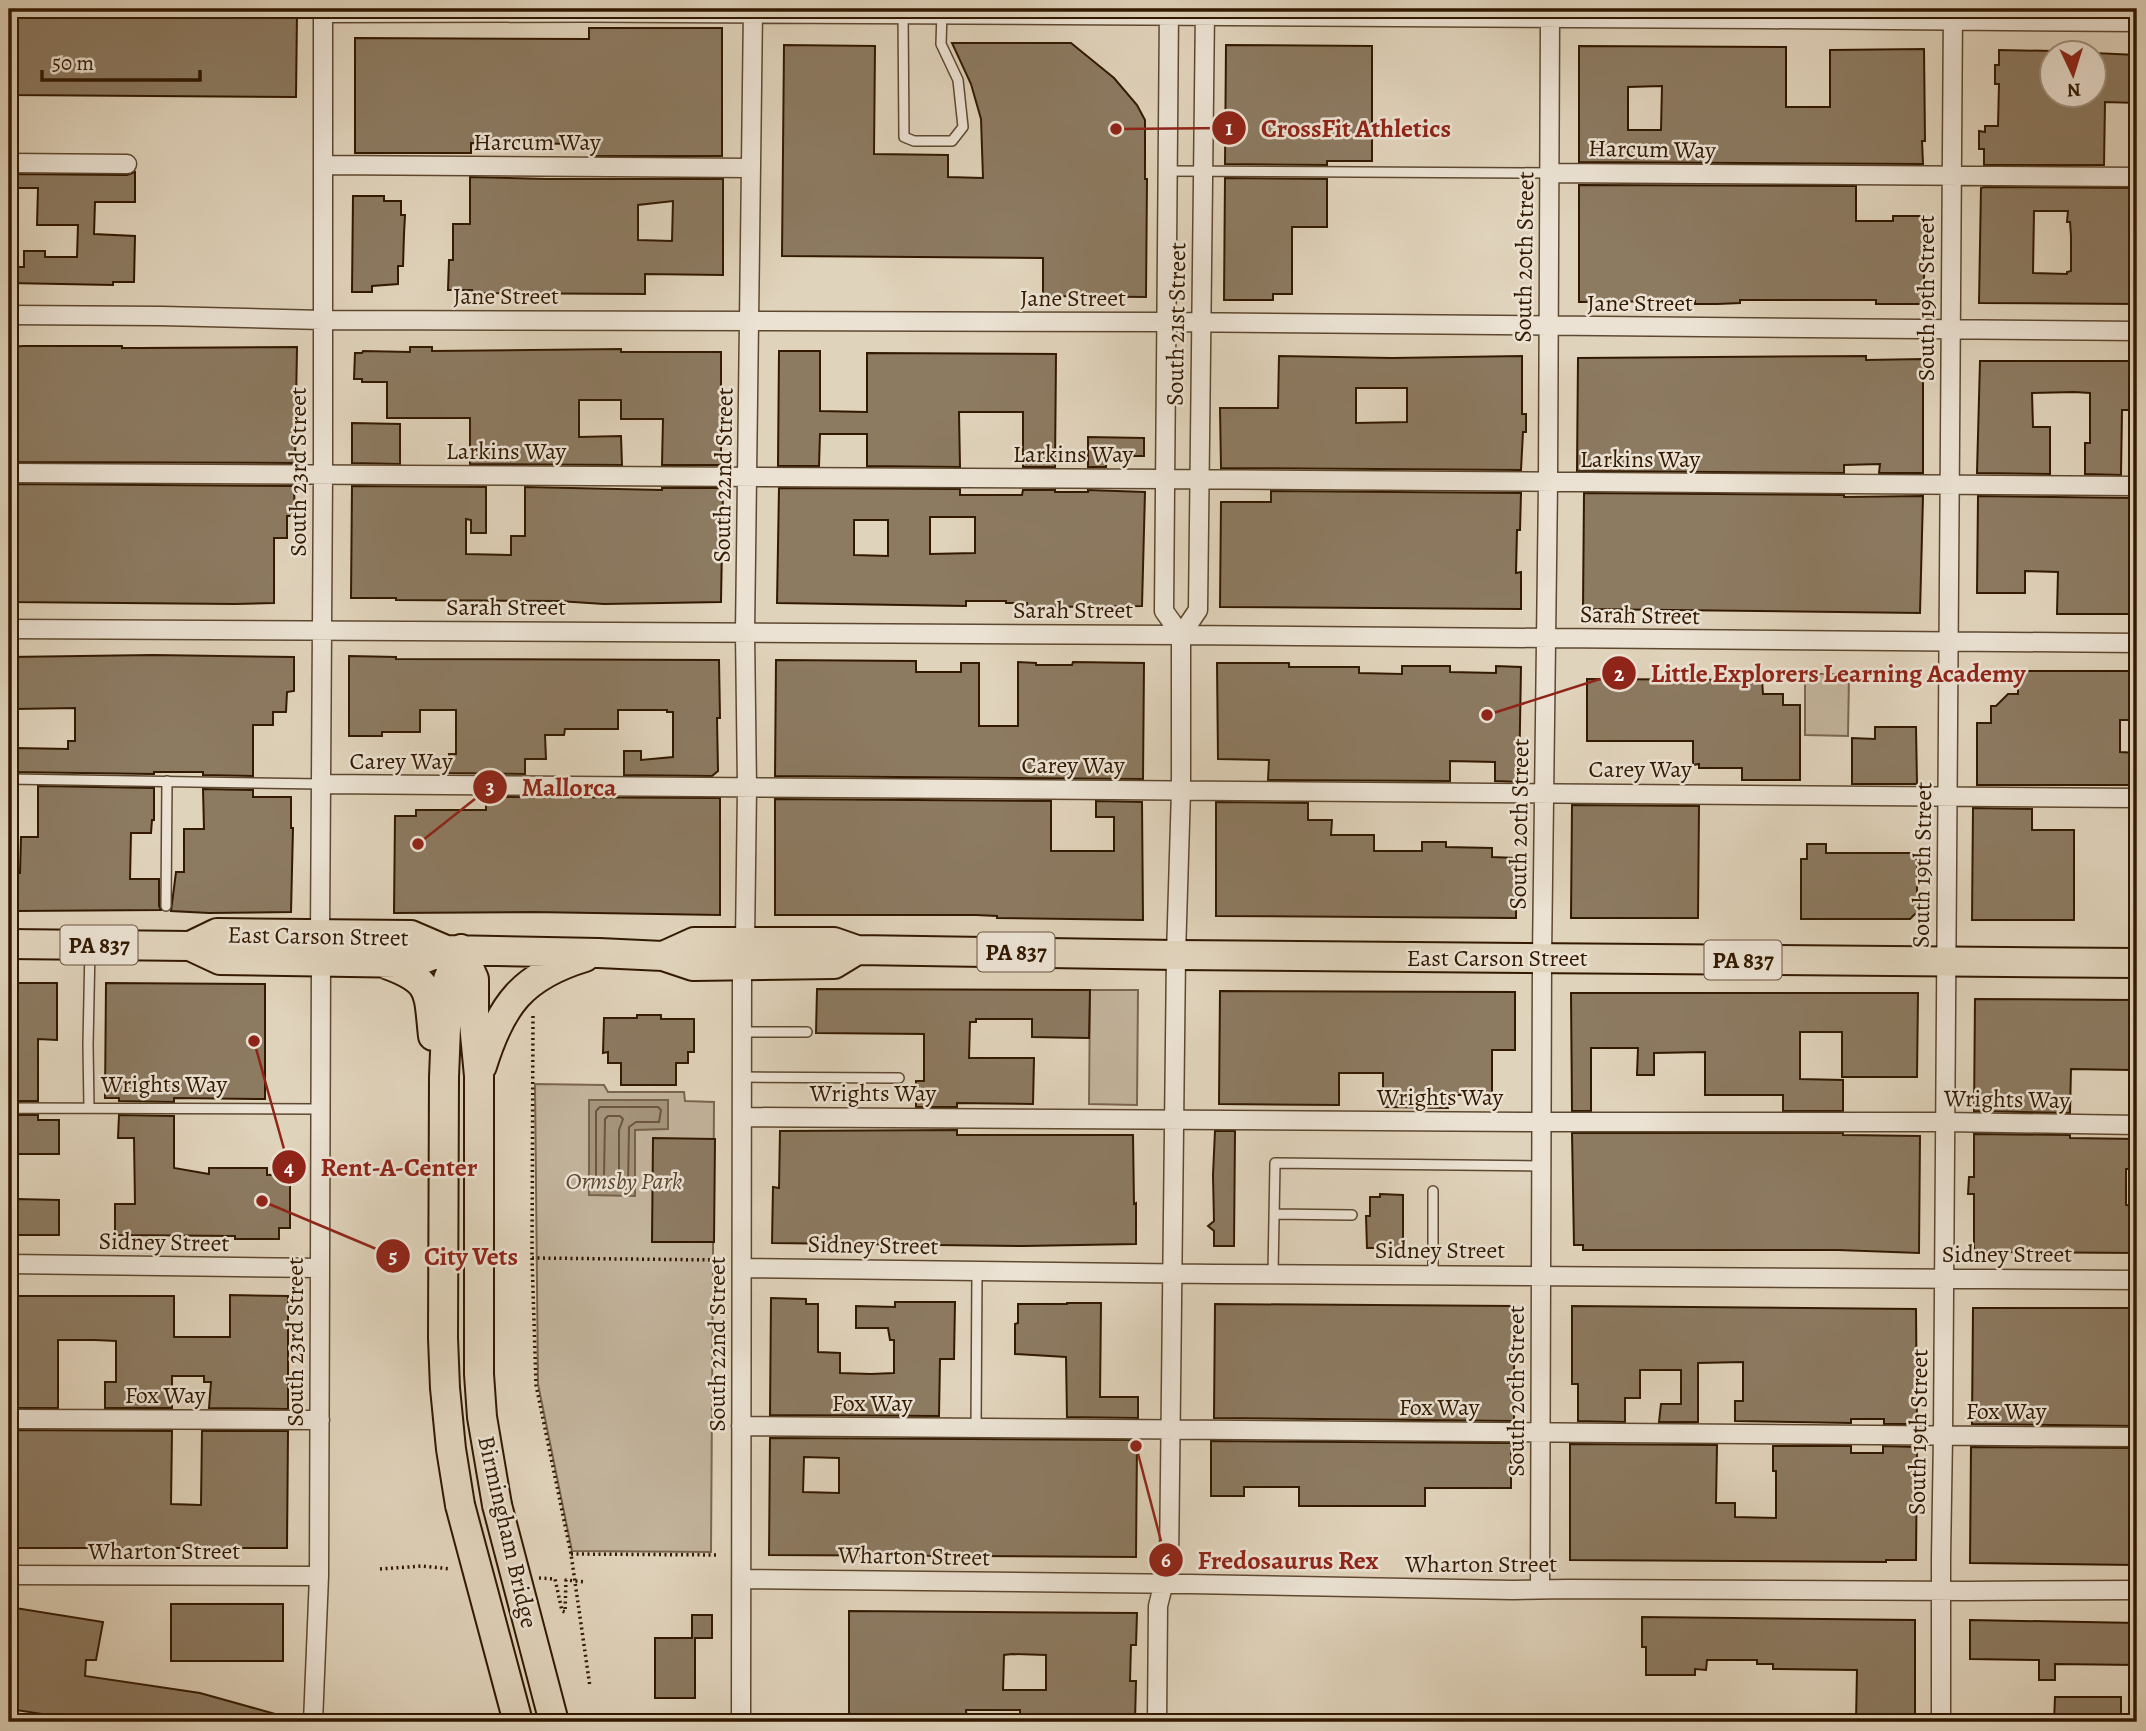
<svg xmlns="http://www.w3.org/2000/svg" width="2146" height="1731" font-family="Alegreya,serif">
<rect width="100%" height="100%" fill="#e0d3bb"/>
<filter id="stains"><feTurbulence type="fractalNoise" baseFrequency=".00286" numOctaves="4"/><feColorMatrix values="0 0 0 0 .2 0 0 0 0 .09 0 0 0 0 .02 0 0 0 .5 -.17"/></filter>
<radialGradient id="worn" r=".72"><stop offset=".6" stop-color="#630" stop-opacity="0"/><stop offset="1" stop-color="#630" stop-opacity=".3"/></radialGradient>
<path fill="#c2b39b" stroke="#7a664e" stroke-width="2" d="M1805,674H1849L1848,736L1805,735Z
M1090,990H1138L1137,1105L1089,1104Z
M535,1084L604,1085L608,1092H684L685,1101L714,1102L711,1552L572,1551L538,1384Z"/>
<path fill="#a5947b" stroke="#77634a" stroke-width="2" d="M589,1100H668V1129L635,1130V1196L589,1195Z"/>
<g fill="none" stroke-linecap="round" stroke-linejoin="round">
<path stroke="#6c563e" stroke-width="2" d="M600,1107H658L661,1110L659,1122H636L629,1127L628,1186L625,1189L599,1188L596,1186V1111Z
M608,1116H620L623,1119L619,1130V1177L616,1180H607L604,1177L605,1119Z"/>
</g>
<path fill="#8c7a61" stroke="#321900" stroke-width="2" fill-rule="evenodd" d="M9,10L297,12L296,97L9,95Z
M589,28H722V156H592V144L471,143V153H355V38L589,39Z
M952,43H1071L1114,78L1137,105L1145,120V179H1147L1146,297L1043,296V258L782,256L784,45L875,46L874,154L948,155V177L983,178L981,119L971,84Z
M1226,45L1372,46V161H1327V165L1225,164Z
M1579,46L1786,47V107H1830V50L1924,49L1925,141H1922L1923,164L1579,162ZM1662,86L1661,130H1628V87Z
M1999,50L2052,51V94H2094V53L2137,55V103L2105,102L2104,165H1984V149H1979V131L1985,132V126H1998L1999,84H1995V65H1999Z
M135,172V202H95L94,234L135,236L134,282H113V285L9,283V267H24V251H45V257H77L78,225H37L38,188H9V174L127,175Z
M470,177L548,179H723V275L645,274V294L472,293V290H448L449,260H453V224H470ZM673,201L672,241L638,240V205Z
M1225,178L1327,179V227H1292V294H1273V300H1224Z
M1579,185L1856,186V221H1893V216H1924V304H1876V300H1740V303L1717,304H1695V301L1579,302Z
M1984,187L2137,188V304L1979,303L1981,188ZM2034,211H2068L2067,222H2070L2071,236V271L2067,272V274L2033,273Z
M353,196H384V201H401V215H405L404,234L403,266H398V284L372,286V292H352Z
M23,346H122V348H141L297,347L295,463L9,462V347Z
M410,347H432V351L621,349V352H721V465H662L663,419H621V400H579V437L621,436L622,465L470,464V418H387V382H362V379H354L355,353H362L363,351L410,352Z
M779,351H820V411L867,412V353L1056,354L1055,467H1023V412H959L960,467L867,466V434H820L819,466H778Z
M1279,356L1392,358L1522,356V414H1526V432H1523L1521,470L1221,468L1220,408H1278ZM1356,388H1407V422L1356,423Z
M1866,356V360L1923,359V473H1879L1880,464L1844,465V473L1577,471L1578,358Z
M1980,361H2137V410H2122L2121,475L2085,474V443H2090V393L2074,392L2032,393L2033,427H2050V474L1977,473Z
M352,423L400,424V464L352,463Z
M1088,437L1144,438V456H1106V467H1088Z
M14,484L294,486L295,516H287V538H274V603L235,604L9,602V570H11V539H13Z
M352,486L486,487V533H471V520L466,519V554L511,555V536H525V487L662,490V488H721L723,490L721,602L604,604L558,601L396,600V598H351Z
M779,488L960,489V495H1022L1023,490H1055V492H1088V490L1145,492L1142,606L1046,607L1027,606V603H1006V601H966V606L777,603ZM930,517H975V553L930,554ZM854,520H888V556L854,555Z
M1271,491L1521,493L1520,530H1517L1516,573L1521,572V609L1220,607L1221,502H1271Z
M1584,493L1844,495V497L1923,496L1920,613L1583,609Z
M1978,496L2137,498V614H2057L2058,572L2025,571V593H1977Z
M153,655L294,657V691L287,692L286,712H273V725H253V776L203,775V772H154V774L9,772V755H15L16,748L68,749V741H75V708L16,709V704L9,705V657Z
M349,656L396,657V659L719,660L720,718H717L718,771L712,776L624,775V751H641V760L673,757V712H667V710H618V729H565L564,735H545L546,759H525V774L449,773V754H456V710H420V732H382V736H349Z
M776,660L916,661V672H961V663H979V726H1018V662L1036,663V665H1072L1073,662L1144,663L1143,779L775,776Z
M1217,663H1289V667H1359V673L1402,674V666H1450V672L1496,673V666L1521,667L1519,782L1495,781V762L1450,761V781L1268,780L1269,760L1218,759Z
M2018,671H2137V720H2120V752L2137,753V785H1977V723H1991V706H1996L2008,694H2018Z
M1587,679L1762,680L1763,694H1783V705H1800V780H1742V768H1699V764L1693,765V741H1587Z
M1875,727H1916L1917,784H1852V738L1875,739Z
M38,786L154,788V820H152L151,833H131L130,879H159V906L161,910L15,911V873H20L21,837H38Z
M203,789L253,790V797H291V828H293L291,912L209,913L171,911L176,872H184V829H204Z
M486,797L720,798V915L532,912L394,913L395,816H416V810H486Z
M775,799L1051,801V851H1114V817H1096V801L1142,802L1143,920L997,918V916L976,915H775Z
M1216,802L1308,803V820H1332L1331,835H1374V851H1422V842H1446V847L1492,848V857L1516,858V918L1216,916Z
M1572,805L1699,806L1698,918H1571Z
M1973,808L2032,809V830H2074V920H1972Z
M1807,844H1826V853H1910L1917,860V912L1910,919H1801V859H1807Z
M9,983H57V1040L38,1039V1101H18V1098H9Z
M106,983L265,984V1099L174,1098V1102L119,1101V1098H105Z
M817,989L1090,990L1089,1038L1032,1037V1019H976V1022H970L969,1058H1034L1033,1104L957,1103V1107H916V1081H924V1034L816,1033Z
M1220,991L1515,992V1050H1492V1095H1448V1108L1383,1107V1073H1339V1105L1219,1104Z
M1571,993H1918L1917,1077H1842V1032H1800V1079L1843,1080V1111H1783V1095H1705V1052L1654,1053V1075H1637L1638,1048H1591V1111H1572Z
M1975,999L2137,1000V1043H2133L2132,1070L2071,1069L2070,1113L1974,1111Z
M637,1015H661V1019H694V1052H688V1063H676V1085H621V1063H608V1052L603,1053L604,1018H637Z
M18,1115H38V1120H59V1154H18Z
M119,1115L174,1116V1168L209,1174V1168H267V1175L290,1174V1228H279V1239H235V1236L115,1235V1204H135L134,1138H118Z
M957,1130V1135H1133L1134,1204L1136,1203V1244L1023,1246L772,1243L773,1187L779,1188L780,1131Z
M1215,1131H1235L1234,1246H1214V1231L1208,1226L1214,1221L1213,1175Z
M1572,1133H1843V1135L1920,1136L1919,1253L1838,1250H1583V1245H1574Z
M1974,1134L2070,1135V1138L2137,1139V1162H2131V1169H2126V1205L2133,1206V1219H2137V1253L1974,1252V1194H1968L1969,1177H1974Z
M653,1138L715,1139L714,1242H652Z
M1380,1194L1403,1195V1248H1367L1366,1216H1370V1197H1380Z
M17,1199L59,1200V1235H17Z
M230,1295L288,1296V1409L209,1408L211,1382H204V1376H172V1408H105V1382H116V1341L95,1340H58V1408H9V1364H14V1331H9V1296H174V1337H230Z
M771,1298L806,1299V1304H818V1352L840,1353V1373L871,1374L894,1373V1340H890L888,1328H856V1306L895,1307V1302H955L954,1359H940L939,1416L770,1415Z
M1067,1303H1101L1100,1397H1138V1418L1067,1417L1066,1357L1015,1354V1324L1018,1323V1304H1067Z
M1215,1304L1514,1306V1421L1214,1418Z
M1572,1306L1916,1309L1917,1424H1884V1419H1851V1423L1735,1421V1401H1743V1362L1698,1363V1422H1659L1661,1404H1681V1370H1640V1398H1625V1422L1578,1421V1384H1572Z
M1973,1308H2137V1426L1972,1424Z
M9,1430L172,1431L171,1504L201,1505L202,1431H288L287,1548H9Z
M770,1438L1137,1440L1136,1557L769,1555ZM804,1457L839,1458V1493L803,1492Z
M1211,1441L1511,1443V1488H1425V1506H1299V1487H1244V1496H1211Z
M1570,1444L1717,1445L1716,1503H1735V1517L1776,1518V1471H1773V1446H1851V1453H1883V1446L1917,1447L1916,1560H1886V1562L1570,1560Z
M1971,1447L2137,1448V1489H2134L2133,1521H2137V1565L1970,1563Z
M171,1604H283V1661H171Z
M9,1607L103,1622L96,1660H86L85,1676L200,1693L286,1717V1722H95L9,1709Z
M849,1611L1137,1613L1136,1645H1131L1130,1681H1136L1135,1722H1020V1710H966L967,1722H849ZM1012,1654L1046,1655V1690H1003L1004,1655Z
M692,1615H712V1638H695V1698H655V1638H692Z
M1642,1617L1915,1620V1722H1856L1857,1670L1773,1669V1664H1757V1660H1707L1706,1670L1695,1669V1675H1646V1647H1642Z
M1970,1620L2137,1623V1665L2055,1664V1680H2039V1660L1970,1659Z
M2055,1697H2121V1722H2054Z"/>
<g fill="none" stroke-linecap="round" stroke-linejoin="round">
<defs>
<path id="lane" d="M903,12L904,137L914,141H952L963,127L958,80L941,44L942,13
M1167,171L1549,173
M9,779L321,784
M166,906L167,781
M742,1032H807
M742,1077L899,1078
M9,1108L320,1109
M9,1108V1264
M89,1108L88,1045L90,947
M1433,1191V1275
M1274,1214L1352,1215
M1273,1274L1275,1163L1541,1166
M976,1428L977,1271"/>
<path id="street" d="M323,13C803,11 1283,15 1763,19C1888,19 2013,22 2137,22
M9,163L127,164
M324,165L751,168
M1549,173L2137,177
M9,315L162,316L322,320L1167,322L2137,331
M9,473L1165,479L2137,486
M9,629L1181,635L2137,643
M1181,635L1198,610L1205,9
M321,784L2137,798
M320,935L323,474V9
M745,941L747,788L745,633L753,9
M742,1117L1541,1122H1945L2137,1125
M9,1264L319,1268
M742,1268L1215,1274L2137,1280
M9,1419L320,1420
M741,1426L2137,1437
M9,1575L319,1576
M741,1579L1189,1584L1513,1590L1568,1589L1967,1591L2137,1590
M1540,1589L1542,958L1548,483L1550,18
M313,1722L319,1576L321,961
M741,1722L742,965
M1157,1722L1158,1606L1169,1562L1176,955L1181,790V635L1164,611L1169,9
M1941,1722V1558L1943,1436L1953,9"/>
<path id="primary" d="M9,944L190,946L220,960L413,963L446,950L599,953L663,956L693,966L834,964L857,950
M190,946L217,933L411,935L446,950
M461,949L474,979V1024L479,1076V1374L482,1417L497,1505
M663,956L694,942H834L857,950L1176,955L2137,963
M386,964C433,981 428,991 433,1036
M482,1066C501,1005 522,976 585,957
M460,1505L451,1449L445,1388L443,1338L444,1077L448,979L461,949"/>
</defs>
<use href="#lane" stroke="#5e482f" stroke-width="12"/>
<use href="#street" stroke="#5e482f" stroke-width="21"/>
<use href="#primary" stroke="#321900" stroke-width="32"/>
<path stroke="#321900" stroke-width="3.5" stroke-dasharray="2 3.5" stroke-linecap="butt" d="M533,1016L532,1258L536,1385L571,1554L590,1687
M532,1258L720,1260
M571,1554L718,1555
M380,1569L422,1566L451,1569
M539,1578L555,1579L562,1611L565,1612L566,1580L585,1582"/>
<use href="#lane" stroke="#ebe2d3" stroke-width="9"/>
<use href="#street" stroke="#ebe2d3" stroke-width="18"/>
<use href="#primary" stroke="#e0d3bb" stroke-width="28"/>
<defs>
<path id="primary-bridge" d="M460,1505L518,1722
M497,1505L554,1722"/>
</defs>
<use href="#primary-bridge" stroke="#321900" stroke-width="32" stroke-linecap="butt"/>
<use href="#primary-bridge" stroke="#e0d3bb" stroke-width="28"/>
</g>
<g text-anchor="middle" stroke-width="5" stroke-linejoin="round" paint-order="stroke">
<g fill="#ebe2d3" stroke="#6a553f" stroke-width="2">
<rect x="60.5" y="925.5" width="77" height="39" rx="5"/>
<rect x="977.5" y="932.5" width="77" height="39" rx="5"/>
<rect x="1704.5" y="940.5" width="77" height="39" rx="5"/>
</g>
<g font-size="23" font-weight="bold" fill="#321900">
<text x="99" y="953">PA 837</text>
<text x="1016" y="960">PA 837</text>
<text x="1743" y="968">PA 837</text>
</g>
<g font-size="24" fill="#321900" stroke="#ebe2d3">
<text x="537" y="150">Harcum Way</text>
<text transform="translate(1652 149) rotate(1)" y="8">Harcum Way</text>
<text transform="translate(1524 257) rotate(-89)" y="8">South 20th Street</text>
<text x="506" y="304">Jane Street</text>
<text x="1073" y="306">Jane Street</text>
<text transform="translate(1926 298) rotate(-90)" y="8">South 19th Street</text>
<text x="1640" y="311">Jane Street</text>
<text transform="translate(1176 324) rotate(-89)" y="8">South 21st Street</text>
<text x="506" y="459">Larkins Way</text>
<text x="1073" y="462">Larkins Way</text>
<text x="1640" y="467">Larkins Way</text>
<text transform="translate(298 472) rotate(-90)" y="8">South 23rd Street</text>
<text transform="translate(723 475) rotate(-89)" y="8">South 22nd Street</text>
<text x="506" y="615">Sarah Street</text>
<text x="1073" y="618">Sarah Street</text>
<text transform="translate(1640 615) rotate(1)" y="8">Sarah Street</text>
<text x="401" y="769">Carey Way</text>
<text x="1073" y="773">Carey Way</text>
<text x="1640" y="777">Carey Way</text>
<text transform="translate(1519 824) rotate(-89)" y="8">South 20th Street</text>
<text transform="translate(1922 865) rotate(-89)" y="8">South 19th Street</text>
<text transform="translate(318 936) rotate(1)" y="8">East Carson Street</text>
<text x="1497" y="966">East Carson Street</text>
<text x="164" y="1092">Wrights Way</text>
<text x="873" y="1101">Wrights Way</text>
<text x="1440" y="1105">Wrights Way</text>
<text transform="translate(2007 1099) rotate(1)" y="8">Wrights Way</text>
<text transform="translate(164 1242) rotate(1)" y="8">Sidney Street</text>
<text transform="translate(873 1245) rotate(1)" y="8">Sidney Street</text>
<text x="1440" y="1258">Sidney Street</text>
<text x="2007" y="1262">Sidney Street</text>
<text transform="translate(295 1342) rotate(-90)" y="8">South 23rd Street</text>
<text transform="translate(717 1344) rotate(-90)" y="8">South 22nd Street</text>
<text transform="translate(1516 1391) rotate(-90)" y="8">South 20th Street</text>
<text x="165" y="1403">Fox Way</text>
<text x="872" y="1411">Fox Way</text>
<text x="1439" y="1415">Fox Way</text>
<text x="2006" y="1419">Fox Way</text>
<text transform="translate(1918 1432) rotate(-89)" y="8">South 19th Street</text>
<text transform="translate(508 1532) rotate(77)" y="8">Birmingham Bridge</text>
<text x="164" y="1559">Wharton Street</text>
<text transform="translate(914 1556) rotate(1)" y="8">Wharton Street</text>
<text x="1481" y="1572">Wharton Street</text>
</g>
<g font-size="24" font-style="italic" fill="#5d472e" stroke="#ebe2d3">
<text x="624" y="1189">Ormsby Park</text>
</g>
</g>
<path fill="none" stroke="#8f2418" stroke-width="2.5" d="M1116 129L1229 128M1487 715L1619 673M418 844L490 787M254 1041L289 1167M262 1201L393 1256M1136 1446L1166 1560"/>
<g fill="#8f2418" stroke="#ebe2d3" stroke-width="2.5">
<circle cx="1116" cy="129" r="7"/>
<circle cx="1487" cy="715" r="7"/>
<circle cx="418" cy="844" r="7"/>
<circle cx="254" cy="1041" r="7"/>
<circle cx="262" cy="1201" r="7"/>
<circle cx="1136" cy="1446" r="7"/>
<circle cx="1229" cy="128" r="18"/>
<circle cx="1619" cy="673" r="18"/>
<circle cx="490" cy="787" r="18"/>
<circle cx="289" cy="1167" r="18"/>
<circle cx="393" cy="1256" r="18"/>
<circle cx="1166" cy="1560" r="18"/>
</g>
<g font-size="21" text-anchor="middle" font-weight="bold" fill="#fff">
<text x="1229" y="135">1</text>
<text x="1619" y="681">2</text>
<text x="490" y="794">3</text>
<text x="289" y="1175">4</text>
<text x="393" y="1263">5</text>
<text x="1166" y="1567">6</text>
</g>
<g font-size="26" text-anchor="middle" font-weight="bold" fill="#8f2418" stroke="#ebe2d3" stroke-width="5" stroke-linejoin="round" paint-order="stroke">
<text x="1356" y="137">CrossFit Athletics</text>
<text x="1838" y="682">Little Explorers Learning Academy</text>
<text x="569" y="796">Mallorca</text>
<text x="399" y="1176">Rent-A-Center</text>
<text x="471" y="1265">City Vets</text>
<text x="1288" y="1569">Fredosaurus Rex</text>
</g>
<rect width="2146" height="1731" fill="none" stroke="#e0d3bb" stroke-width="35"/>
<rect x="10" y="10" width="2125" height="1710" fill="none" stroke="#321900" stroke-width="3.5"/>
<rect x="18" y="18" width="2111" height="1696" fill="none" stroke="#321900" stroke-width="2"/>
<g transform="translate(2073 74) rotate(176)"><circle r="33" fill="#ebe2d3" stroke="#a1927f" stroke-width="2"/>
<path d="M0-5L12 26L0 18L-12 26Z" fill="#8f2418"/>
<text y="-10" font-size="19" font-weight="bold" text-anchor="middle" fill="#321900">N</text>
</g>
<path d="M42 70v10h158v-10" fill="none" stroke="#321900" stroke-width="3.5"/>
<text x="52" y="70" font-size="21" fill="#321900" stroke="#ebe2d3" stroke-width="5" paint-order="stroke">50 m</text>
<rect width="100%" height="100%" filter="url(#stains)"/>
<rect width="100%" height="100%" fill="url(#worn)"/>
</svg>
